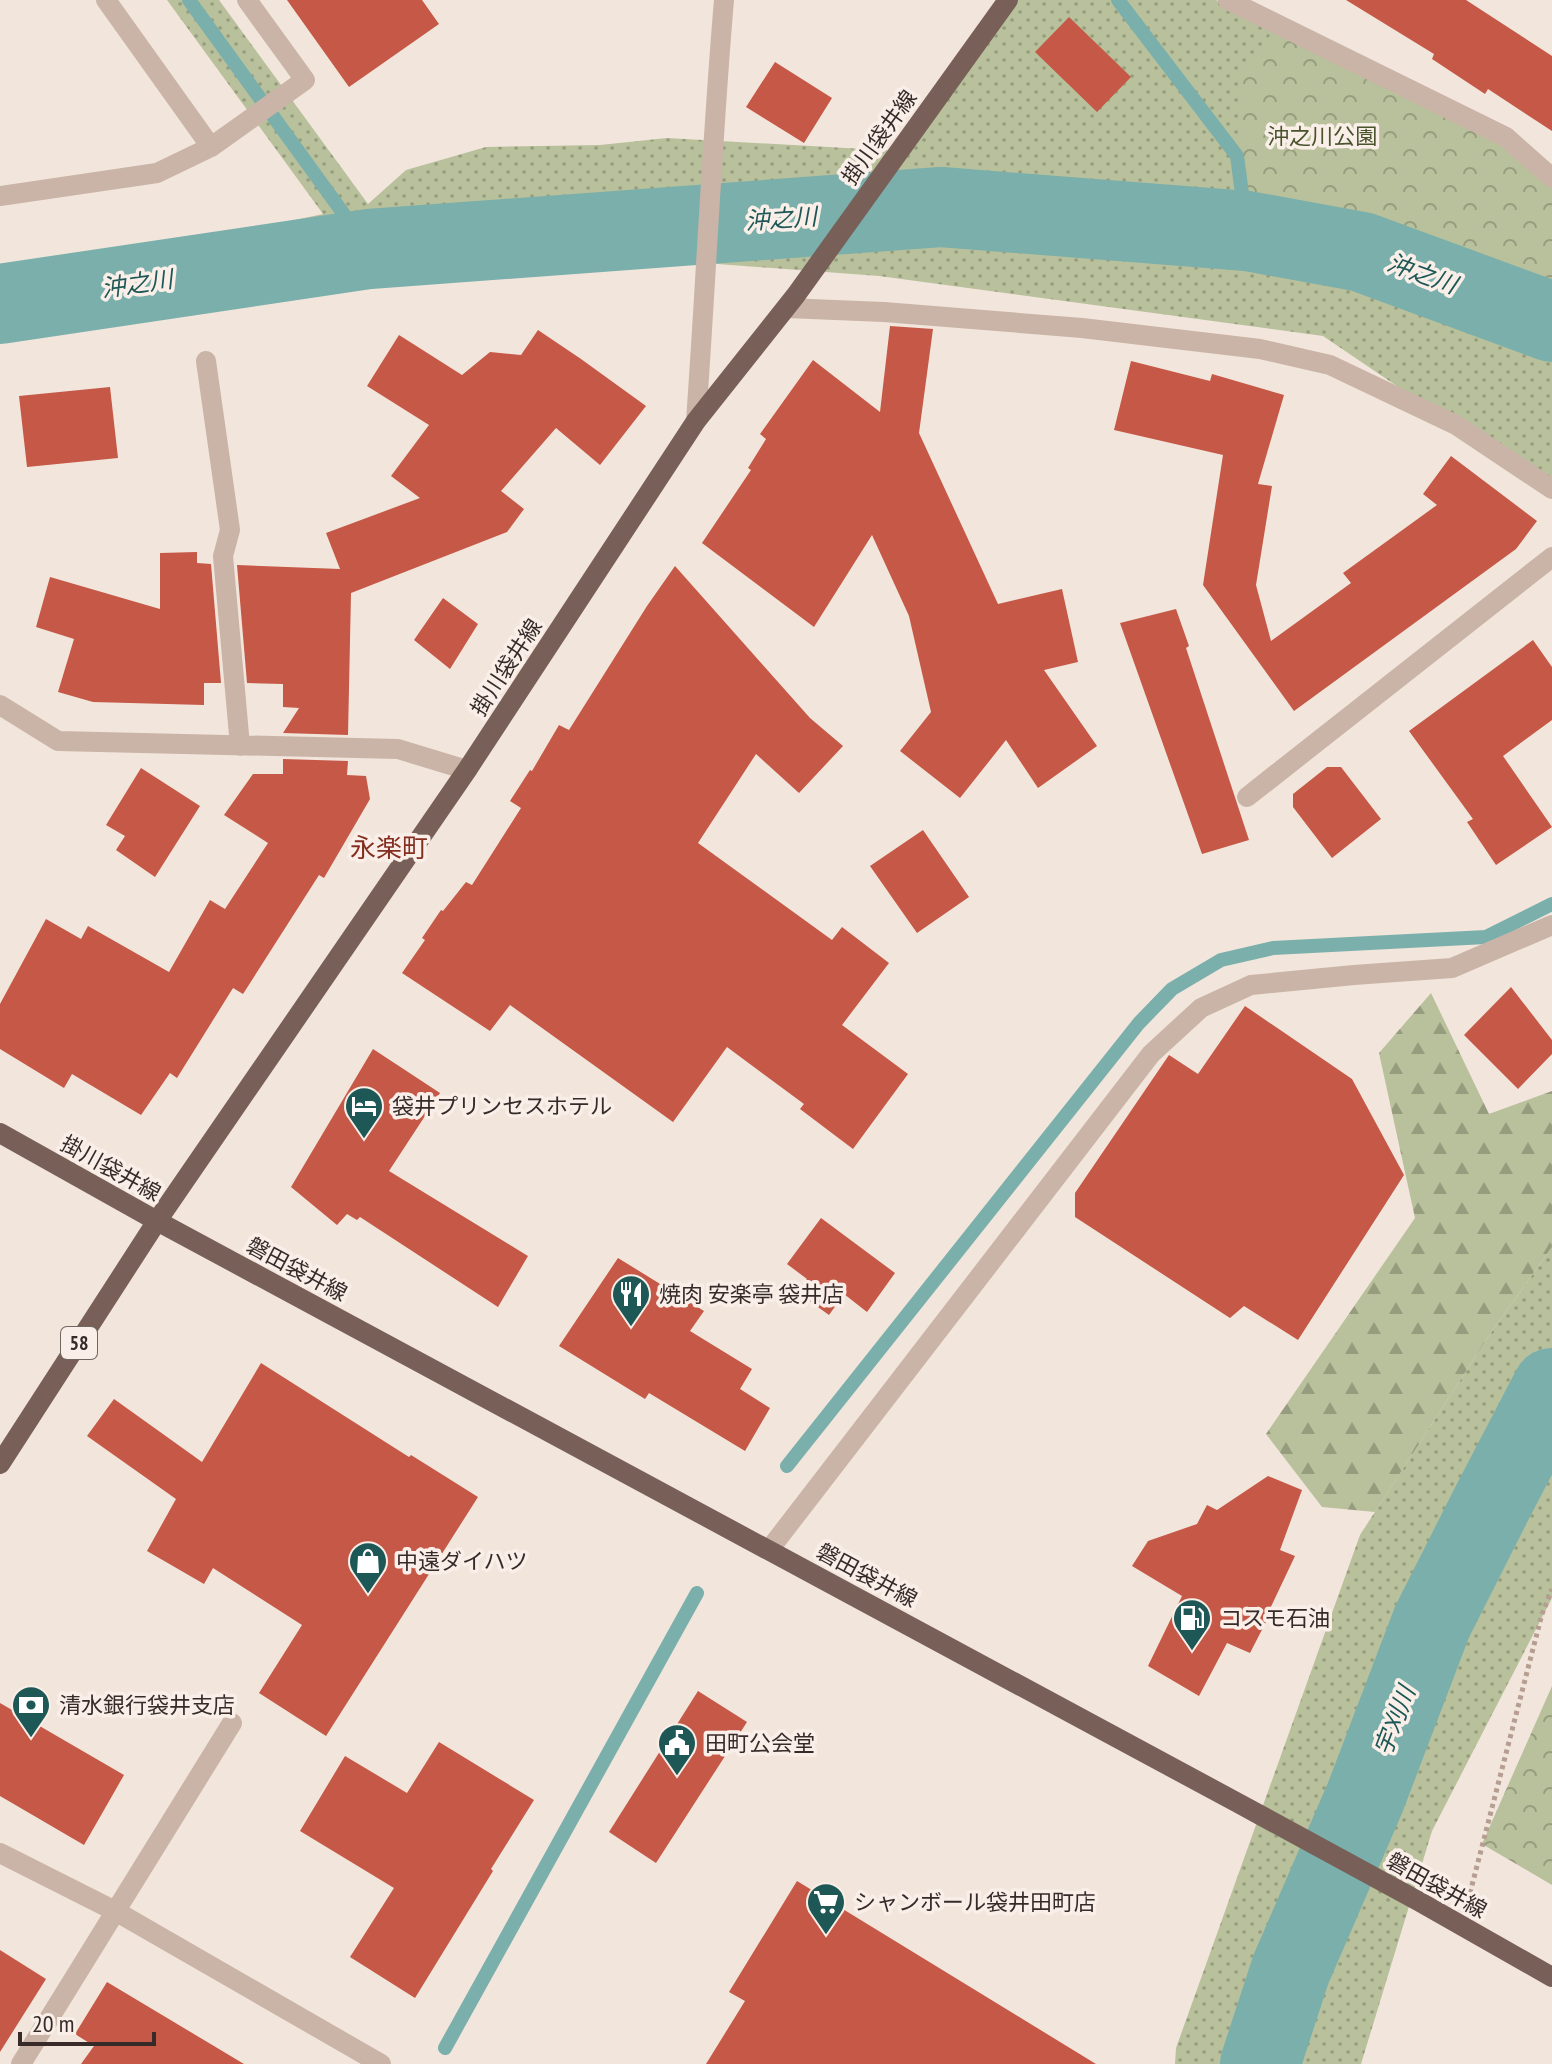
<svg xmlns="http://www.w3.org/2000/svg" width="1552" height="2064" font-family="'PT Sans Narrow','Noto Sans JP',sans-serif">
<defs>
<pattern id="grass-dots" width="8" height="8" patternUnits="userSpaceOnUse" patternTransform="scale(2)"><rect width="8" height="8" fill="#b8c19b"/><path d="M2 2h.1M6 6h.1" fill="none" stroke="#969d7e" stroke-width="1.8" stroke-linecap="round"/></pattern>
<pattern id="forest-firs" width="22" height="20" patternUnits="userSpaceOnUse" patternTransform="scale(2)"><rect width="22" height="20" fill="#b8c19b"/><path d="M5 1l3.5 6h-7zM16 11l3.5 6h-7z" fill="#969d7e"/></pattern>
<pattern id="park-crowns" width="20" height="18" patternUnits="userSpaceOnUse" patternTransform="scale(2)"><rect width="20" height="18" fill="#b8c19b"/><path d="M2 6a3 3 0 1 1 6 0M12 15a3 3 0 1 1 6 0" fill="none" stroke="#969d7e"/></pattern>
</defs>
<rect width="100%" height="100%" fill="#f2e5db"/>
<path fill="url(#grass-dots)" d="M167,0H219L368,204L406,170L486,147L600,145L667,138L899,151L1008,0H1216L1353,62L1552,193V491L1323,336L879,276L585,254L224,292L0,327V265L286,222L323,214Z
M1552,1247V1598L1432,1831L1361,2064H1175L1176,2048L1360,1535L1492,1331Z"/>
<path fill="url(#forest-firs)" d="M1431,993L1489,1114L1552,1091V1247L1492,1331L1375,1512L1322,1507L1266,1434L1415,1218L1379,1053Z"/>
<path fill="url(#park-crowns)" d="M1277,27L1506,137L1552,180V296L1242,193L1240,72Z
M1552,1686V1885L1482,1844Z"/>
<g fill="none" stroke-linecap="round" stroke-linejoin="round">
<path stroke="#7aafac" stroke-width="14" d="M189,0L369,249
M1118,0L1237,156L1247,231
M787,1466L1139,1023L1172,989L1221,960L1273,948L1486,937L1552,904
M445,2048L697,1593"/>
<path stroke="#7aafac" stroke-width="80" d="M0,304L369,249L941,207L1247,231L1362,252L1552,322
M1260,2064L1291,1969L1365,1798L1432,1622L1491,1505L1552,1388"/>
</g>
<path fill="#c55846" d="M287,0H422L439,24L349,87Z
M1346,0H1466L1552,56V131L1488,89L1485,94L1432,59L1434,54Z
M1069,17L1131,77L1097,112L1035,52Z
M775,62L832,98L804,143L746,107Z
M890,326L933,329L919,433L998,604L1062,589L1078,662L1044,670L1097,746L1038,788L1006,740L960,798L900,751L931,712L909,616L872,535L814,627L702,543L751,470L748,468L766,439L760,434L813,360L880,412Z
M538,330L581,359L646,406L600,465L556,428L501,491L524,509L507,532L351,593L348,735L283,733L299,708L283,707V684L247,683L237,565L340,569L326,533L420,498L391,476L429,425L367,386L399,335L462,375L490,352L521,355Z
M1131,361L1210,381L1212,374L1284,395L1258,484L1272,486L1256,585L1271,641L1351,583L1343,573L1437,505L1423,494L1451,456L1537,521L1516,549L1294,711L1203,585L1223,455L1114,430Z
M110,387L118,458L27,467L19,396Z
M197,552V563L211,564L221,683H204V705L93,702L58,692L74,639L36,627L50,577L160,609V553Z
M675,566L810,718L843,746L799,793L756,754L698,843L832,940L842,927L889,963L842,1025L908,1074L853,1149L800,1109L804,1104L727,1047L673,1122L510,1005L490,1031L402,973L425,940L422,938L441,910L443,911L466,882L472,885L521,808L510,801L530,770L532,771L559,725L569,730L647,606Z
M443,598L478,624L450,669L414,640Z
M1176,609L1189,646L1186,648L1249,840L1202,854L1120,623Z
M1533,640L1552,667V720L1503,756L1552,827L1496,865L1467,822L1473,819L1409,731Z
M283,759L348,761L347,775L366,776L370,799L324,878L319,875L243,994L233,988L177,1078L170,1073L141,1115L72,1074L64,1088L0,1049V1004L46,919L81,939L88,926L169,972L210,900L225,909L268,843L224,815L253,774H283Z
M1327,767H1341L1381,819L1332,858L1293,807V794Z
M141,768L200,806L155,877L116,850L125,836L106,825Z
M923,830L969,897L917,933L870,866Z
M1511,987L1552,1040V1054L1518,1089L1464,1035Z
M1245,1006L1352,1079L1404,1175L1298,1340L1244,1306L1230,1318L1075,1217V1193L1169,1055L1198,1074Z
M373,1049L440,1093L389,1171L528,1256L498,1307L360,1217L357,1220L347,1214L337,1225L291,1187Z
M821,1218L895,1273L867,1312L844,1294L829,1315L797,1292L807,1279L787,1264Z
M618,1258L704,1311L690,1331L752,1369L740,1389L770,1408L745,1451L649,1393L645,1399L559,1346Z
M261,1363L409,1457L411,1455L478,1497L326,1736L259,1693L302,1625L213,1568L204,1584L147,1551L176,1499L87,1436L114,1399L202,1462Z
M1268,1476L1302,1490L1280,1550L1295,1556L1267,1615L1269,1616L1250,1653L1227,1643L1199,1696L1148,1666L1182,1596L1132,1566L1148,1541L1197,1524L1207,1505L1217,1510Z
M698,1691L747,1722L656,1863L609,1832Z
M0,1703L124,1775L84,1845L0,1796Z
M439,1742L534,1800L491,1869L493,1871L415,1998L350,1957L394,1888L300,1831L345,1756L407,1793Z
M797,1881L1096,2064H706L745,2001L729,1992Z
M0,1950L46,1979L0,2052Z
M107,1982L244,2064H81L94,2046L75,2034Z"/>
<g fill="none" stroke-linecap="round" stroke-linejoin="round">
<path stroke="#b59e91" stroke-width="5" stroke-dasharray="4 4" stroke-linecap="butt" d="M1470,1893L1542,1614L1552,1589"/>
<path stroke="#cab4a7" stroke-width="20" d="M106,0L211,147
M1228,0L1506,137L1552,178
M0,196L157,173L211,147L305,80L247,0
M786,308L884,312L1082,328L1260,349L1330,365L1456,425L1552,489
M206,361L230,530L223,556L240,746
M696,421C706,281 712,140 724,0
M0,705L58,741L398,749L467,770
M1247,797L1552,557
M769,1550L1151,1054L1201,1008L1251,985L1354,975L1452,968L1552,925
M0,1853L117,1912L381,2064
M21,2064L232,1723"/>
<path stroke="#786059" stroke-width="20" d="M0,1133L157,1221L1238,1803L1420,1902L1552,1977
M0,1464L157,1221L467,770L696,421L796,295L1008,0"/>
</g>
<defs>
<symbol id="hotel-pin" viewBox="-11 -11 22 30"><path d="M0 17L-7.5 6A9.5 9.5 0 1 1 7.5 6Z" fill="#1d5756" stroke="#f9efe8"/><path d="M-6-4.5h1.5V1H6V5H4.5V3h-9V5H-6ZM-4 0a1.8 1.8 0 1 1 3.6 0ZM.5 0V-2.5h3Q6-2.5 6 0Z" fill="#fff"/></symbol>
<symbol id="restaurant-pin" viewBox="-11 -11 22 30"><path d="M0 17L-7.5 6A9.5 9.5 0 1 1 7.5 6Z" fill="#1d5756" stroke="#f9efe8"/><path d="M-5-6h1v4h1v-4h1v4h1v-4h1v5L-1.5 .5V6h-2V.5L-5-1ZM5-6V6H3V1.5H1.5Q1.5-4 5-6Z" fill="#fff"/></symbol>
<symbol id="shop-pin" viewBox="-11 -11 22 30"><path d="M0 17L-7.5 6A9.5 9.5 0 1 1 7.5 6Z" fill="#1d5756" stroke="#f9efe8"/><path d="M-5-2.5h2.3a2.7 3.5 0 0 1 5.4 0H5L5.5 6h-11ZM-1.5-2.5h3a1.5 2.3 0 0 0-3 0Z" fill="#fff"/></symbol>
<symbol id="fuel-pin" viewBox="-11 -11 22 30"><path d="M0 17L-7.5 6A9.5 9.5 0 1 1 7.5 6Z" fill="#1d5756" stroke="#f9efe8"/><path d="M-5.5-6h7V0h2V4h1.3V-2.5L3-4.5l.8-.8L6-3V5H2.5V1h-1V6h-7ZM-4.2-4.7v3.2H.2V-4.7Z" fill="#fff"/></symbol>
<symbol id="bank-pin" viewBox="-11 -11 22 30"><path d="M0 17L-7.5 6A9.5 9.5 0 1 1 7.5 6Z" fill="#1d5756" stroke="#f9efe8"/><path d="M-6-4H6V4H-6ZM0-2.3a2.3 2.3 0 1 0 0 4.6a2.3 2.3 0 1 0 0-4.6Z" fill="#fff"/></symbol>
<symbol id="civic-pin" viewBox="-11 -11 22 30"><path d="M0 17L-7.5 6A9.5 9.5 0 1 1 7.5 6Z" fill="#1d5756" stroke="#f9efe8"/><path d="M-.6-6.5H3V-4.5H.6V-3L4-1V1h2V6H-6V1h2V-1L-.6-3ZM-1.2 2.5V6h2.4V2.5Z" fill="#fff"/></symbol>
<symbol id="supermarket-pin" viewBox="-11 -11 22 30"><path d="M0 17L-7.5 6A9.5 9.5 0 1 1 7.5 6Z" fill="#1d5756" stroke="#f9efe8"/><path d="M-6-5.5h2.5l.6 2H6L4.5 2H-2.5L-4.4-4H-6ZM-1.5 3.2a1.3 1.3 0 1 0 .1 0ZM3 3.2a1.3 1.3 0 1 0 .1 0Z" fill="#fff"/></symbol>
</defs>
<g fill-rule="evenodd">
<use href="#hotel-pin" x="342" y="1084" width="44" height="60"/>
<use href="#restaurant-pin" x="609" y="1272" width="44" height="60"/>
<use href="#shop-pin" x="346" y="1539" width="44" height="60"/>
<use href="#fuel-pin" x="1170" y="1596" width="44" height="60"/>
<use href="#bank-pin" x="9" y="1683" width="44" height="60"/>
<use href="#civic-pin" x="655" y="1721" width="44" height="60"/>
<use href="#supermarket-pin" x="804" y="1880" width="44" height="60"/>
</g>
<g text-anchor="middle" stroke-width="7" stroke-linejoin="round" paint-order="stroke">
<rect fill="#f9efe8" stroke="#706662" stroke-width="2" x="61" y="1327" width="36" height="32" rx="6"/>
<g font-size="20" font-weight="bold" fill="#362b28">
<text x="79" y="1350">58</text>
</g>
<g font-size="22" fill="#49542c" stroke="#f9efe8">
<text x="1322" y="144">沖之川公園</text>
</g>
<g font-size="22" fill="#362b28" stroke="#f9efe8">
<text transform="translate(879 137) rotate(-54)" y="8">掛川袋井線</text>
<text transform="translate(506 667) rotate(-57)" y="8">掛川袋井線</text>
<text transform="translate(111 1168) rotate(29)" y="8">掛川袋井線</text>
<text transform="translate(297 1269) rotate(28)" y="8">磐田袋井線</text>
<text transform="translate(867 1575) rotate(28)" y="8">磐田袋井線</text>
<text transform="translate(1437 1885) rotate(29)" y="8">磐田袋井線</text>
</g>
<g font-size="22" fill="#362b28" stroke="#f9efe8" text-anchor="start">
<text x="392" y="1114">袋井プリンセスホテル</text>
<text x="659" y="1302">焼肉 安楽亭 袋井店</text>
<text x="396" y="1569">中遠ダイハツ</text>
<text x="1220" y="1626">コスモ石油</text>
<text x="59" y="1713">清水銀行袋井支店</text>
<text x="705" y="1751">田町公会堂</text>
<text x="854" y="1910">シャンボール袋井田町店</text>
</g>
<g font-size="24" font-style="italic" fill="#1d5756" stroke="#f9efe8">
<text transform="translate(781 219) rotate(-4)" y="8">沖之川</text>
<text transform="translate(1422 274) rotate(20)" y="8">沖之川</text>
<text transform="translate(137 284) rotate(-8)" y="8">沖之川</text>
<text transform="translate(1395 1721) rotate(-69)" y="8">宇刈川</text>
</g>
<g font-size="26" fill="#852f21" stroke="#f9efe8">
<text x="389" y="857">永楽町</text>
</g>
</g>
<path d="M20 2032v12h134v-12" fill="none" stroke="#362b28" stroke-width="4"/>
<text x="32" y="2032" font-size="24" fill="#362b28" stroke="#f9efe8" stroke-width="6" paint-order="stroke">20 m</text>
</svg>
